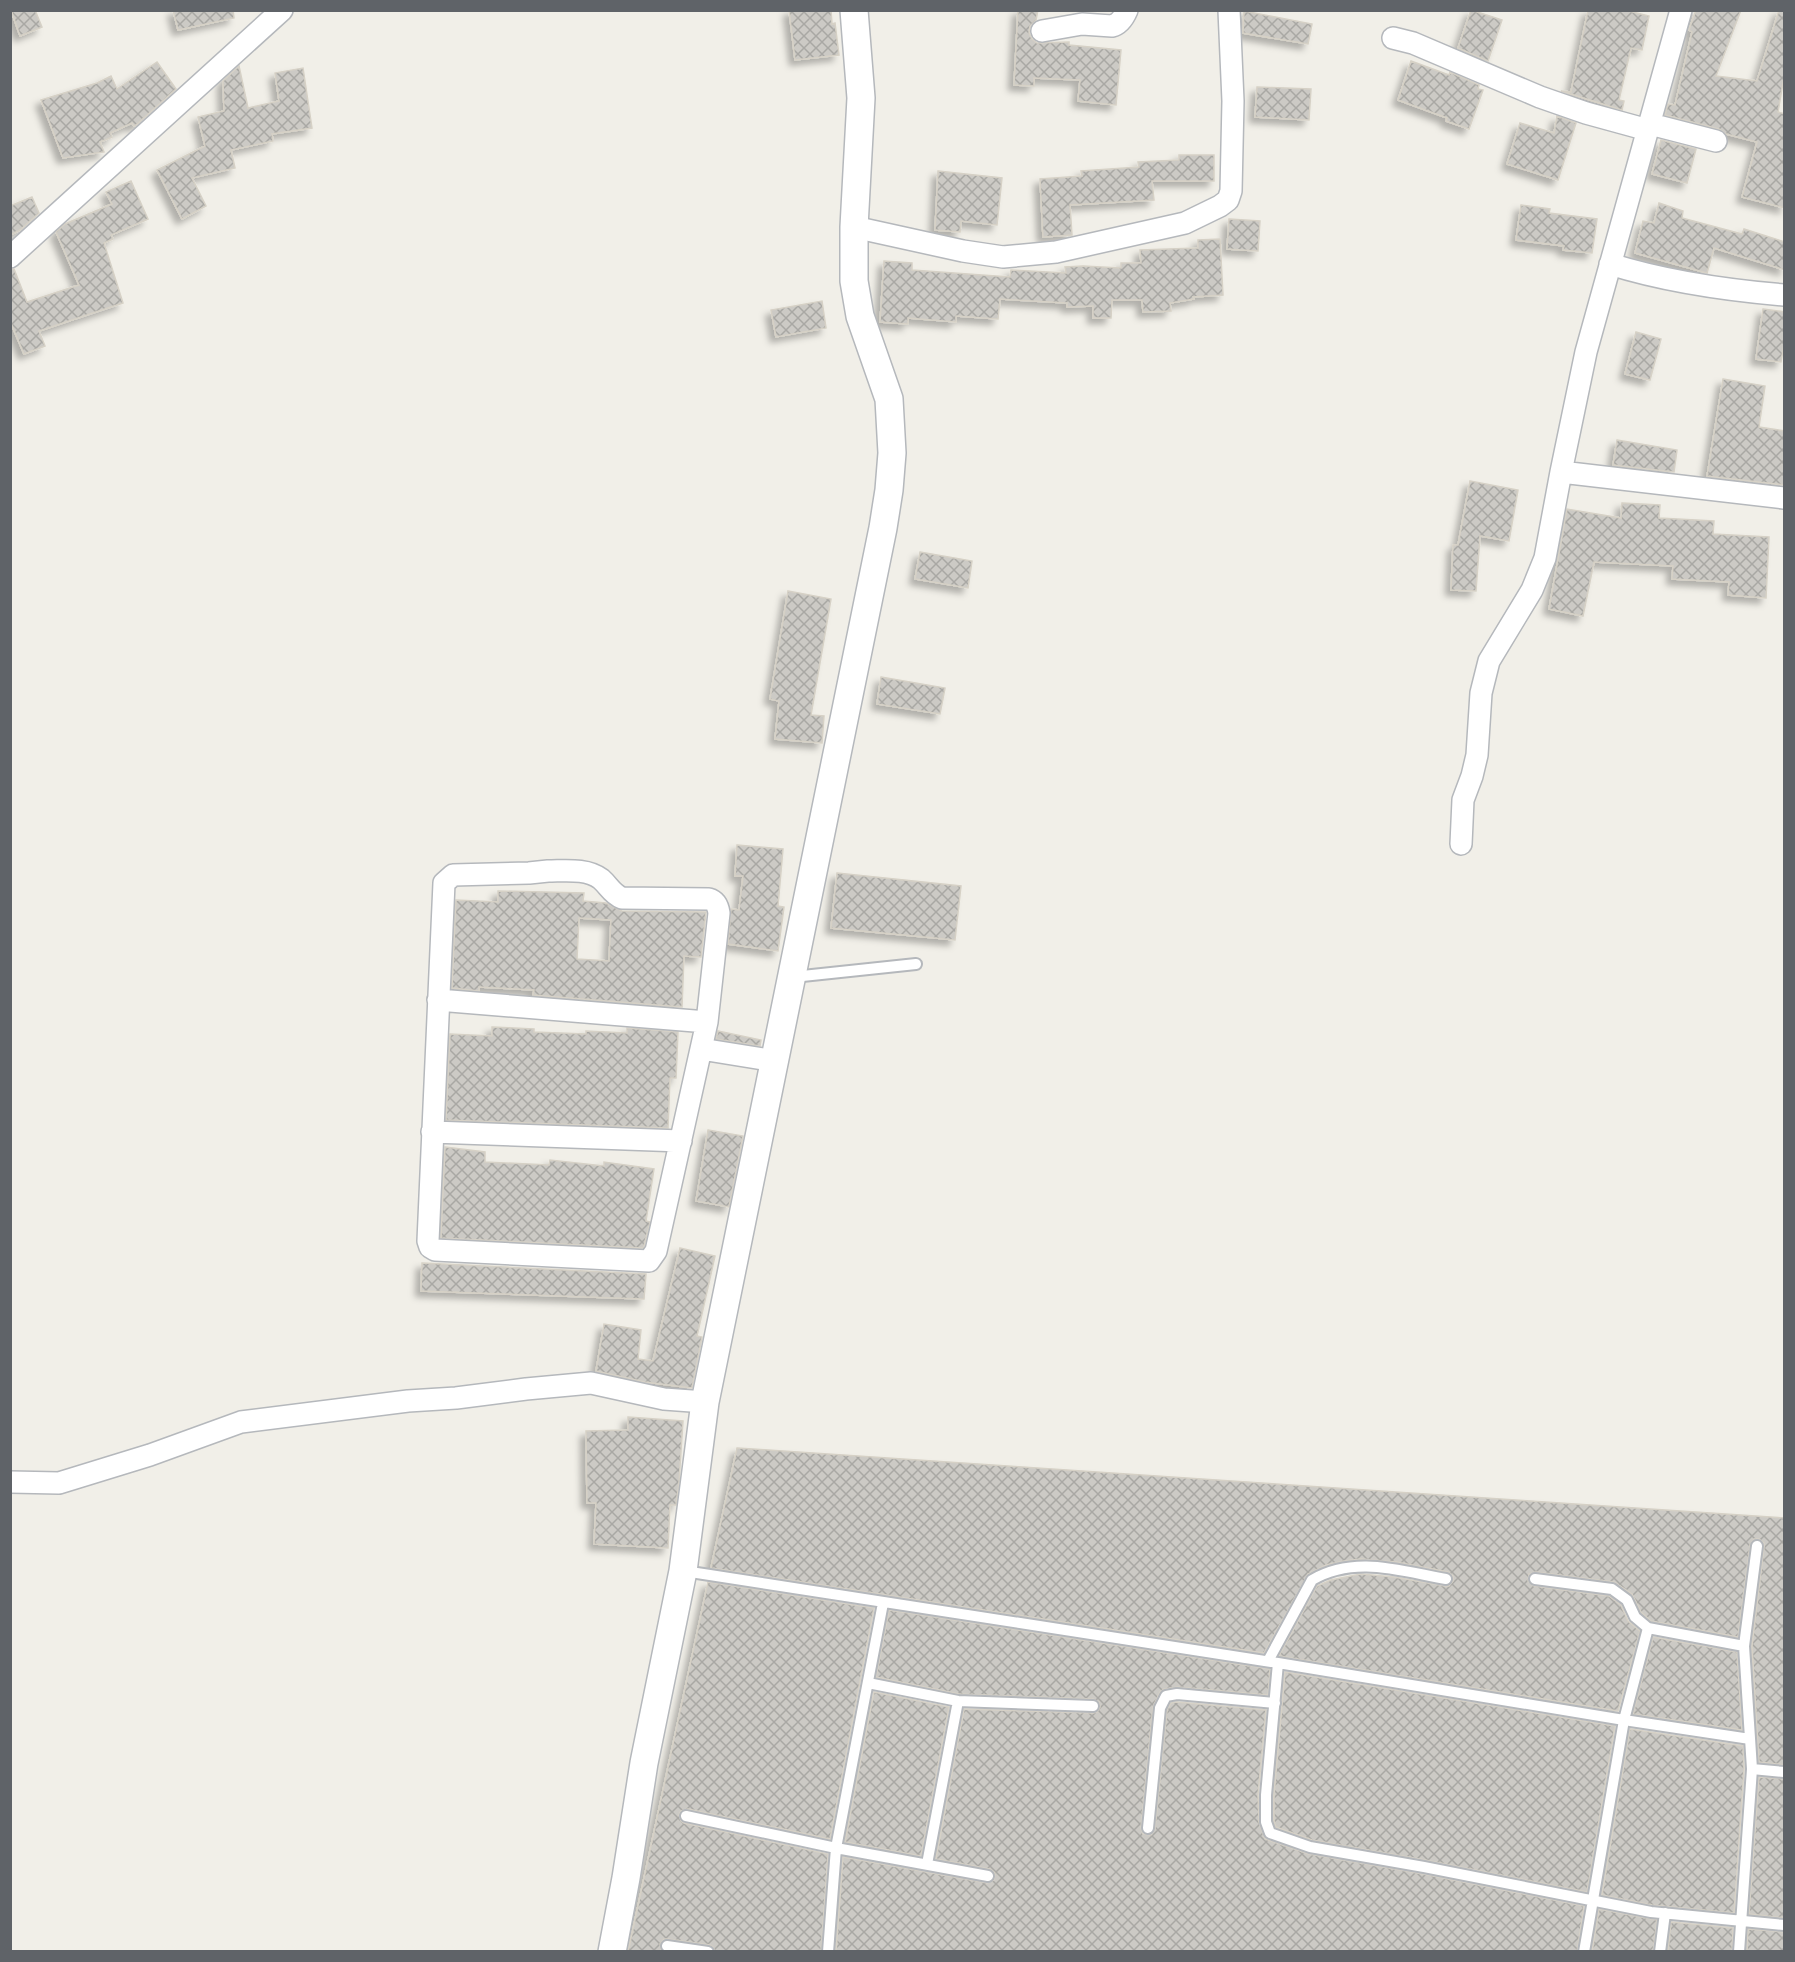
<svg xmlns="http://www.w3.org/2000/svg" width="1795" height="1962" font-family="Commissioner,sans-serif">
<defs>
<pattern id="building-cross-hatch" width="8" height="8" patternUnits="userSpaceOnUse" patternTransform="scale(1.5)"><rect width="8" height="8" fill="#cccac5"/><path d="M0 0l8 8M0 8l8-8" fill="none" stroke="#a9a8a4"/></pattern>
<filter id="shadow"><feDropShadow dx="-5.5" dy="5.5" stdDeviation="3" flood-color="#0004"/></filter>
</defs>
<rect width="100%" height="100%" fill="#f1efe8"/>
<path fill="url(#building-cross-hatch)" stroke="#d6d1c6" stroke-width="1.5" fill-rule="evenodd" filter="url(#shadow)" d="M11,10H35L42,27L20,36Z
M173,10H233L234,18L178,30Z
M789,10H831L832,24L835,23L839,55L795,60Z
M1018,10H1038L1036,20L1030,26L1029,33L1032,39L1037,43L1069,42V45L1121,50L1116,105L1078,101L1080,80L1034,78V86L1014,85Z
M1471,10L1502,20L1488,61L1458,48Z
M1588,10H1625L1649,16L1642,50L1631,48L1619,100L1624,101L1622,110L1561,91L1571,92Z
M1696,10H1741L1716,76L1757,81L1779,10H1785V71L1778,112L1785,114V208L1742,197L1757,142L1726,134L1719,129L1665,115L1668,104L1675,105L1692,32L1689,30Z
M1244,11L1312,24L1308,44L1243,33Z
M1411,61L1449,75L1450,72L1479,85L1478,89L1483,90L1469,129L1446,121L1447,118L1398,100Z
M157,62L176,89L136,125L134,126L132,123L110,133L112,137L100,142L104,152L63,158L41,100L97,83L111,76L117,89Z
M239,66L248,108L279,101L275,73L303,68L312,128L272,134L273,141L231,150L235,168L192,178L206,206L182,219L157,170L205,146L198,117L224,111L223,81Z
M1257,87L1311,89L1309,120L1255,117Z
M1557,116L1576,123L1558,180L1507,164L1520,123L1554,133Z
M1661,140L1696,149L1687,183L1652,174Z
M1179,155H1214V181H1152L1154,200L1070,205L1072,235L1043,237L1040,179L1082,176L1081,171L1139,167L1138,162L1179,160Z
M938,171L1002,178L997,225L961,221L960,232L935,230Z
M131,181L148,219L111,235L113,239L104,243L123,303L39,331L45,346L24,354L10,321V269H14L27,302L79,285L56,232L65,224L112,204L106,192Z
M32,197L39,213L20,230L10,235V206Z
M1659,203L1683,211L1682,218L1742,234L1744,229L1785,242V270L1714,248L1707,273L1635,253L1643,221L1654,223Z
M1521,205L1550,209L1549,213L1597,219L1592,253L1563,250L1564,246L1516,240Z
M1229,219L1260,221L1258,251L1227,249Z
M1220,239L1223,295L1193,297L1194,299L1170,303L1171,311L1143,312L1142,300H1112L1111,318H1093V306L1067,307V303L1000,299L998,319L956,316V322L908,318V324L880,322L884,261L912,263V270L1010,277L1011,270L1066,273L1065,267L1083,266L1121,268V263H1141L1140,250L1198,248V240Z
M822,301L826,328L776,337L771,310Z
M1763,309L1785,312V338L1781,362L1756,359Z
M1636,332L1661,339L1650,380L1625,374Z
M1723,379L1765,386L1759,427L1785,431V485L1707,476Z
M1617,440L1677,450L1674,472L1613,465Z
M1470,481L1518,490L1509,541L1480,536L1476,591L1451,590L1453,545H1458Z
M1622,503L1660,505L1659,518L1714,521L1713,534L1769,537L1766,598L1728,595L1729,582L1672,579L1673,566L1594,562L1583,616L1549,609L1567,509L1621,518Z
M920,552L972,561L968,588L915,579Z
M788,591L831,599L811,715L824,716L822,743L775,739L779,701L770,699Z
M881,677L945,688L940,714L877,704Z
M737,845L783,849L778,906L784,907L778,951L728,944L731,909L739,910L743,876H735Z
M837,873L961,886L955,940L831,928Z
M498,891L584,893L583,901L606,903L622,911L706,912L701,957L684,956L682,1007L533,995L534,990L479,987V991L452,988L456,900L498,902ZM579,918L611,920L609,961L577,959Z
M492,1027L534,1029V1032L586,1034V1031L627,1033V1028L678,1032L676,1078H670L668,1128L446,1120L450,1034L492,1036Z
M718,1031L761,1040L760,1046L716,1039Z
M708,1130L743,1136L729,1207L696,1201Z
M445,1147L485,1152V1162L549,1165L550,1160L604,1166V1162L654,1169L646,1221L650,1222L644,1246L643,1248L441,1238Z
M680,1248L715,1256L697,1336L702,1337L692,1388L645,1382L596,1371L604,1324L641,1330L638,1359L653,1361Z
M422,1263L646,1274L644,1299L421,1291Z
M628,1417L683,1421L679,1482L676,1505H670L668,1548L594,1544L596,1503H587L586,1431L628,1430Z
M737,1448L1785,1518V1765L1759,1762L1752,1646L1764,1547V1543L1759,1539H1754L1750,1545L1738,1637L1651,1621L1641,1612L1632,1594L1614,1582L1536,1572L1529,1574L1528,1581L1534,1586L1609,1596L1621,1605L1628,1621L1640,1631L1618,1711L1279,1656L1317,1586L1331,1580L1361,1574L1394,1577L1445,1586H1449L1453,1581V1576L1448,1572L1396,1562L1361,1559L1344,1561L1326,1565L1308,1574L1264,1653L711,1568Z
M708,1582L874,1608L830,1839L688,1809L681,1811L679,1815L681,1821L684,1823L828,1854L821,1952H715L713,1947L710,1945L668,1939H664L660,1944L662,1952H628Z
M889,1610L1270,1669L1268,1695L1178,1687L1164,1689L1160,1692L1153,1707L1141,1827L1143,1834L1151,1835L1155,1829L1167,1710L1171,1703L1177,1702L1266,1710L1258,1795L1259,1822L1265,1839L1309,1854L1423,1874L1584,1906L1577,1952H836L843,1857L987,1883L994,1880L995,1873L990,1869L936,1859L964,1709L1093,1713L1097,1712L1100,1707L1099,1702L1093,1699L959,1694L876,1677Z
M1653,1637L1737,1652L1742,1730L1633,1714Z
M1285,1672L1615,1726L1587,1892L1425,1860L1312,1840L1276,1827L1274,1821V1795Z
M874,1692L949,1707L921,1856L845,1842Z
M1630,1729L1743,1746L1744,1769L1734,1913L1652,1905L1602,1895Z
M1759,1777L1785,1779V1918L1749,1914Z
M1599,1909L1657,1920L1653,1952H1592Z
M1671,1922L1733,1928L1732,1952H1668Z
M1748,1929L1785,1932V1952H1747Z"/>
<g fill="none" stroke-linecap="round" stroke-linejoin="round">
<defs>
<path id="service" d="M793,977L916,964
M684,1571L1278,1663L1624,1720L1750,1739
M1535,1579L1612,1589L1627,1600L1635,1617L1648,1628
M1744,1646L1757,1546
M1268,1661L1312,1580C1355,1555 1400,1571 1446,1579
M1278,1663L1266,1795V1822L1270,1833L1310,1847L1424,1867L1651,1912L1784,1925
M868,1683L958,1701L1093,1706
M1752,1769L1784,1772
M686,1816L836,1848L988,1876
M1148,1828L1160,1708L1166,1696L1177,1694L1275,1703
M927,1864L958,1701
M667,1946L708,1952
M828,1952L836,1848L883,1603
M1584,1952L1624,1720L1648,1628L1744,1646L1752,1769L1739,1952
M1660,1952L1665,1913"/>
<path id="minor" d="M1042,31L1082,24L1112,26C1120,24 1124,17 1127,10
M1393,38L1413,43L1540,97L1586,113L1648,130
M1650,124L1716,141
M854,227L963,251L1003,257L1056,252L1185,223L1220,206L1228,200L1231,191L1233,101L1229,10
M10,257L282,10
M1610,264C1667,282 1725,290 1784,295
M1561,472L1784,498
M1461,844L1463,800L1472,776L1477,755L1481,693L1489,661L1532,590L1545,558L1561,472L1586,352L1681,10
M548,871C565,871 587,868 601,879C609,886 612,894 622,898L709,899C716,901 718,906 719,913L707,1022L656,1251L649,1261L435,1250L430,1247L428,1241L444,883L453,875L529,873Z
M438,1000L707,1022
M701,1049L775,1061
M432,1132L681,1141
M10,1482L59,1483L150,1455L241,1422L408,1401L456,1398L526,1389L591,1383L664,1399L705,1402"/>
<path id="tertiary" d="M612,1952L626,1878L644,1763L683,1571L705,1402L883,528L889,490L892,453L889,399L860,316L854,281V227L861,98L854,10"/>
</defs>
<use href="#service" stroke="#b5b8bc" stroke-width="14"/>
<use href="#minor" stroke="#b5b8bc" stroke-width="24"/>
<use href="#tertiary" stroke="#b5b8bc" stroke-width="30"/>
<use href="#service" stroke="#fff" stroke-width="10"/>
<use href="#minor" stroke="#fff" stroke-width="21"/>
<use href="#tertiary" stroke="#fff" stroke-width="27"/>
</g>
<rect width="1795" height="1962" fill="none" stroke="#5f6368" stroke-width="24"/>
</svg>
